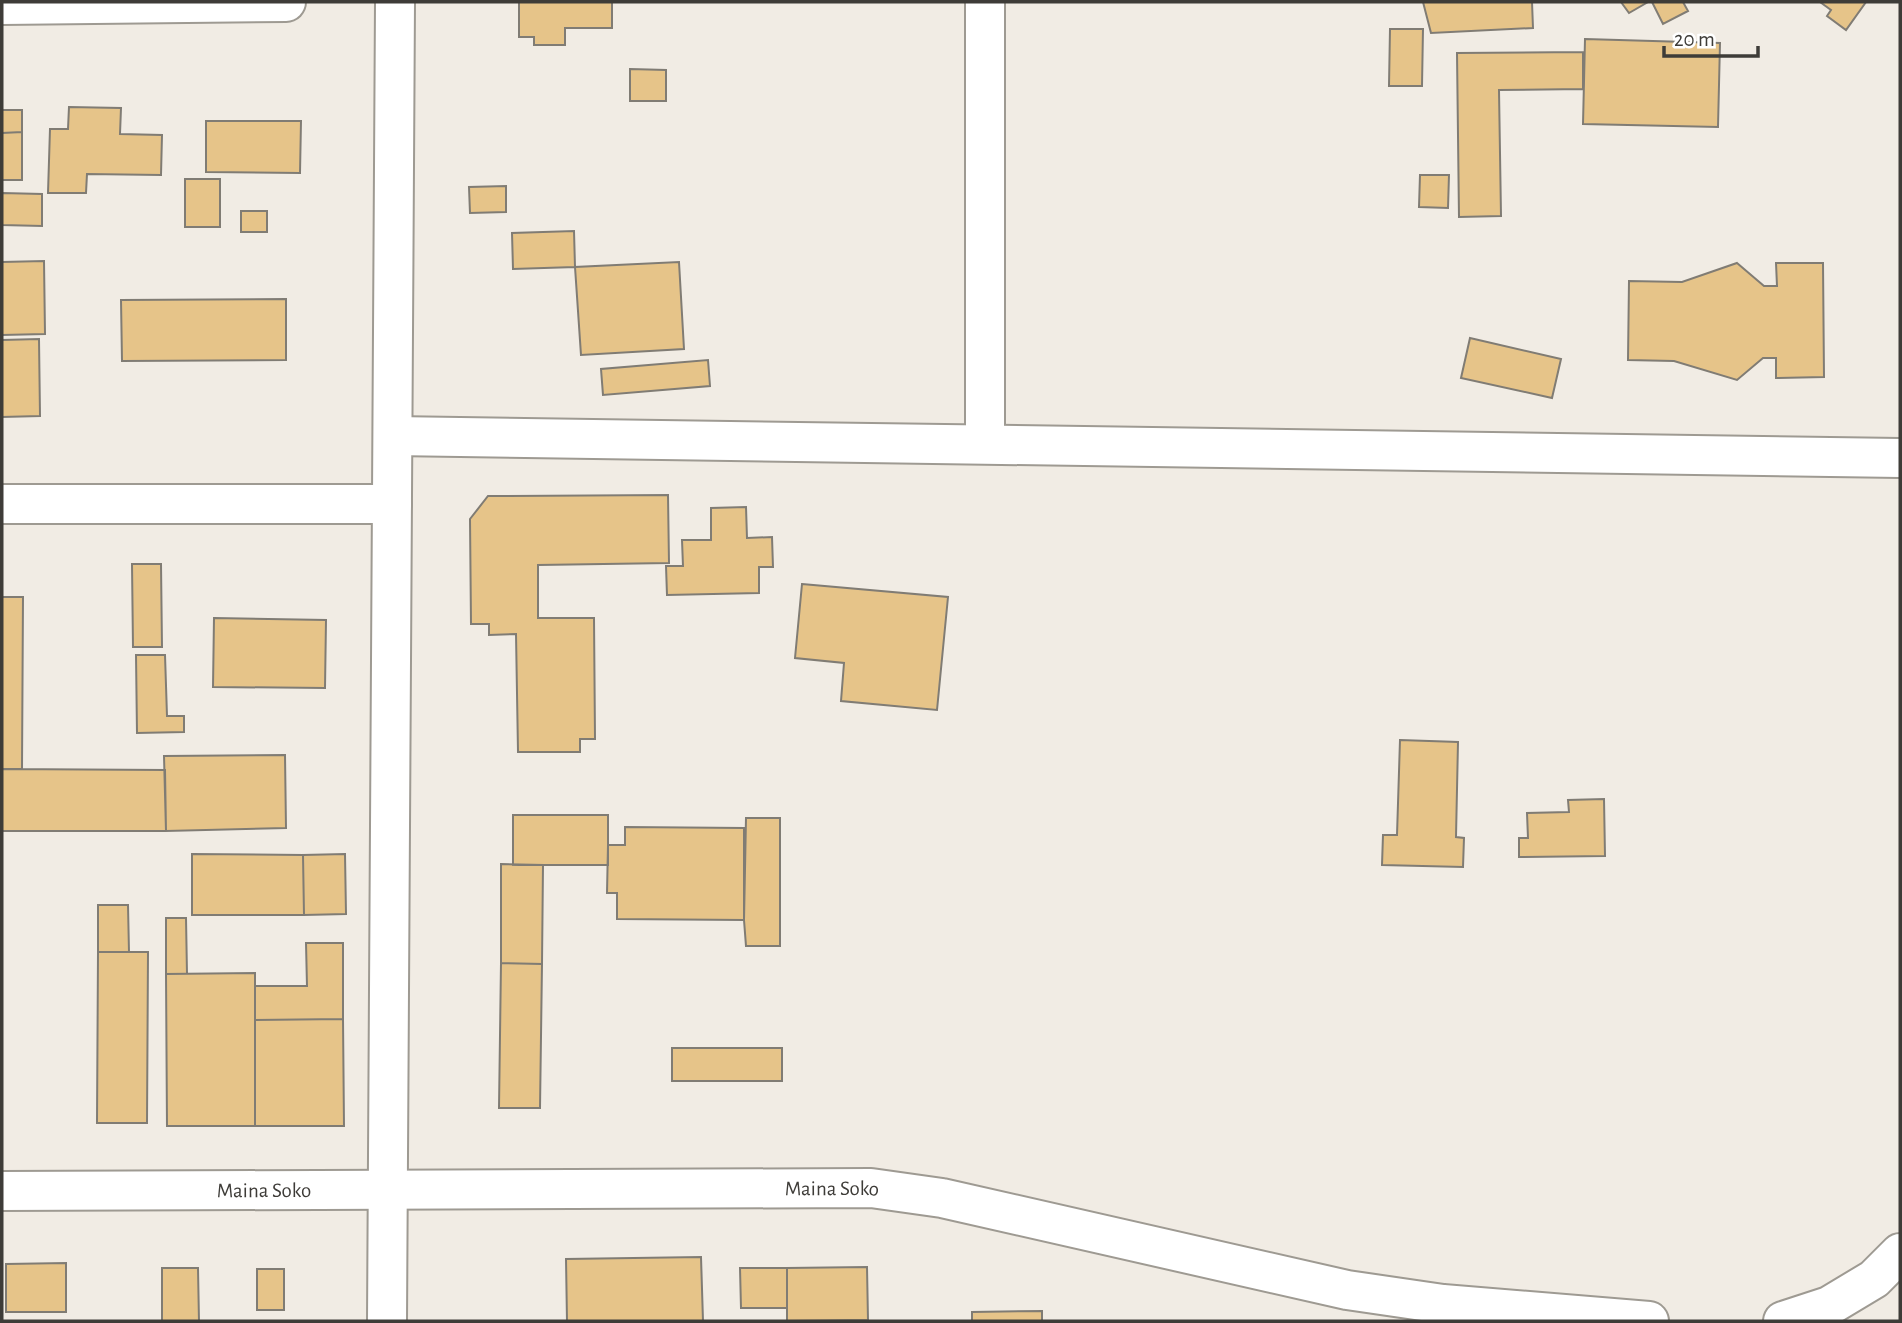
<svg xmlns="http://www.w3.org/2000/svg" width="1902" height="1323" font-family="'Alegreya Sans',sans-serif">
<rect width="100%" height="100%" fill="#f1ece4"/>
<path fill="#e6c489" stroke="#807c74" stroke-width="2" d="M519,2H612V28H565V45H534V37H519Z
M1423,2H1532L1533,28L1431,33Z
M1621,2H1648L1629,13Z
M1652,2H1683L1688,11L1663,24Z
M1820,2H1866L1846,30L1827,16L1831,10Z
M1390,29H1423L1422,86H1389Z
M1585,39L1720,43L1718,127L1583,124Z
M1583,52V89L1499,90L1501,216L1459,217L1457,53Z
M630,69L666,70V101H630Z
M69,107L121,108L120,134L162,135L161,175L87,174L86,193H48L50,129H68Z
M2,110H22V132L2,133Z
M206,121H301L300,173L206,172Z
M22,132V180H2V133Z
M1420,175H1449L1448,208L1419,207Z
M185,179H220V227H185Z
M506,186V212L470,213L469,187Z
M2,193L42,194V226L2,225Z
M241,211H267V232H241Z
M574,231L575,267L513,269L512,233Z
M44,261L45,334L2,335V262Z
M679,262L684,349L581,355L575,267Z
M1737,263L1764,286H1777L1776,263H1823L1824,377L1776,378V358H1763L1737,380L1674,361L1628,360L1629,281L1682,282Z
M286,299V360L122,361L121,300Z
M1470,338L1561,359L1552,398L1461,378Z
M39,339L40,416L2,417V340Z
M708,360L710,386L603,395L601,369Z
M668,495L669,563L538,565V618H594L595,739H580V752H518L516,634L489,635V624H471L470,519L488,496Z
M746,507L747,538L772,537L773,567H759V593L667,595L666,566H683L682,540H711V508Z
M132,564H161L162,647H133Z
M802,584L948,597L937,710L841,701L844,663L795,658Z
M2,597H23L22,769H2Z
M214,618L326,620L325,688L213,687Z
M136,655H165L167,716H184V732L137,733Z
M1400,740L1458,742L1456,837L1464,838L1463,867L1382,865L1383,835H1397Z
M285,755L286,828L166,831L164,756Z
M2,769L165,770L166,831H2Z
M1604,799L1605,856L1519,857V838H1528L1527,813L1569,812L1568,800Z
M513,815H608V865H513Z
M746,818H780V946H746L744,920Z
M625,827L744,828V920L617,919V893H607L608,845H625Z
M192,854L303,855L304,915H192Z
M345,854L346,914L304,915L303,855Z
M501,864L543,865L542,964L501,963Z
M98,905H128L129,952H98Z
M166,918H186L187,974H166Z
M306,943H343V1019L255,1020V986H307Z
M98,952H148L147,1123H97Z
M501,963L542,964L540,1108H499Z
M255,973V1126H167L166,974Z
M343,1019L344,1126H255V1020Z
M672,1048H782V1081H672Z
M701,1257L703,1321H567L566,1259Z
M66,1263V1312H6V1264Z
M867,1267L868,1320L787,1321V1268Z
M162,1268H198L199,1321H162Z
M740,1268H787V1308H741Z
M257,1269H284V1310H257Z
M1042,1311V1321H972V1312Z"/>
<g fill="none" stroke-linecap="round" stroke-linejoin="round">
<defs>
<g id="minor">
<path d="M2,5L286,2"/>
<path d="M393,436L1900,458"/>
<path d="M985,444V2"/>
<path d="M2,504H392"/>
<path id="s1" d="M2,1191L871,1188L942,1198L1347,1290L1443,1304L1649,1321"/>
<path d="M387,1321L395,2"/>
</g>
<path id="major" d="M1783,1321L1829,1306L1874,1279L1900,1253"/>
</defs>
<use href="#minor" stroke="#9e9a92" stroke-width="42"/>
<use href="#major" stroke="#9e9a92" stroke-width="42"/>
<use href="#minor" stroke="#fff" stroke-width="38"/>
<use href="#major" stroke="#fff" stroke-width="38"/>
</g>
<g text-anchor="middle" stroke-width="5" stroke-linejoin="round" paint-order="stroke">
<g font-size="21" fill="#3e3c38" stroke="#fff">
<text dy="7" stroke="none"><textPath href="#s1" startOffset="830">Maina Soko</textPath></text>
<text dy="7" stroke="none"><textPath href="#s1" startOffset="262">Maina Soko</textPath></text>
</g>
</g>
<rect width="1902" height="1323" fill="none" stroke="#3e3c38" stroke-width="7"/>
<path d="M1664 46v10h94v-10" fill="none" stroke="#3e3c38" stroke-width="3.5"/>
<text x="1674" y="46" font-size="21" fill="#3e3c38" stroke="#ffffff" stroke-width="5" paint-order="stroke">20 m</text>
</svg>
